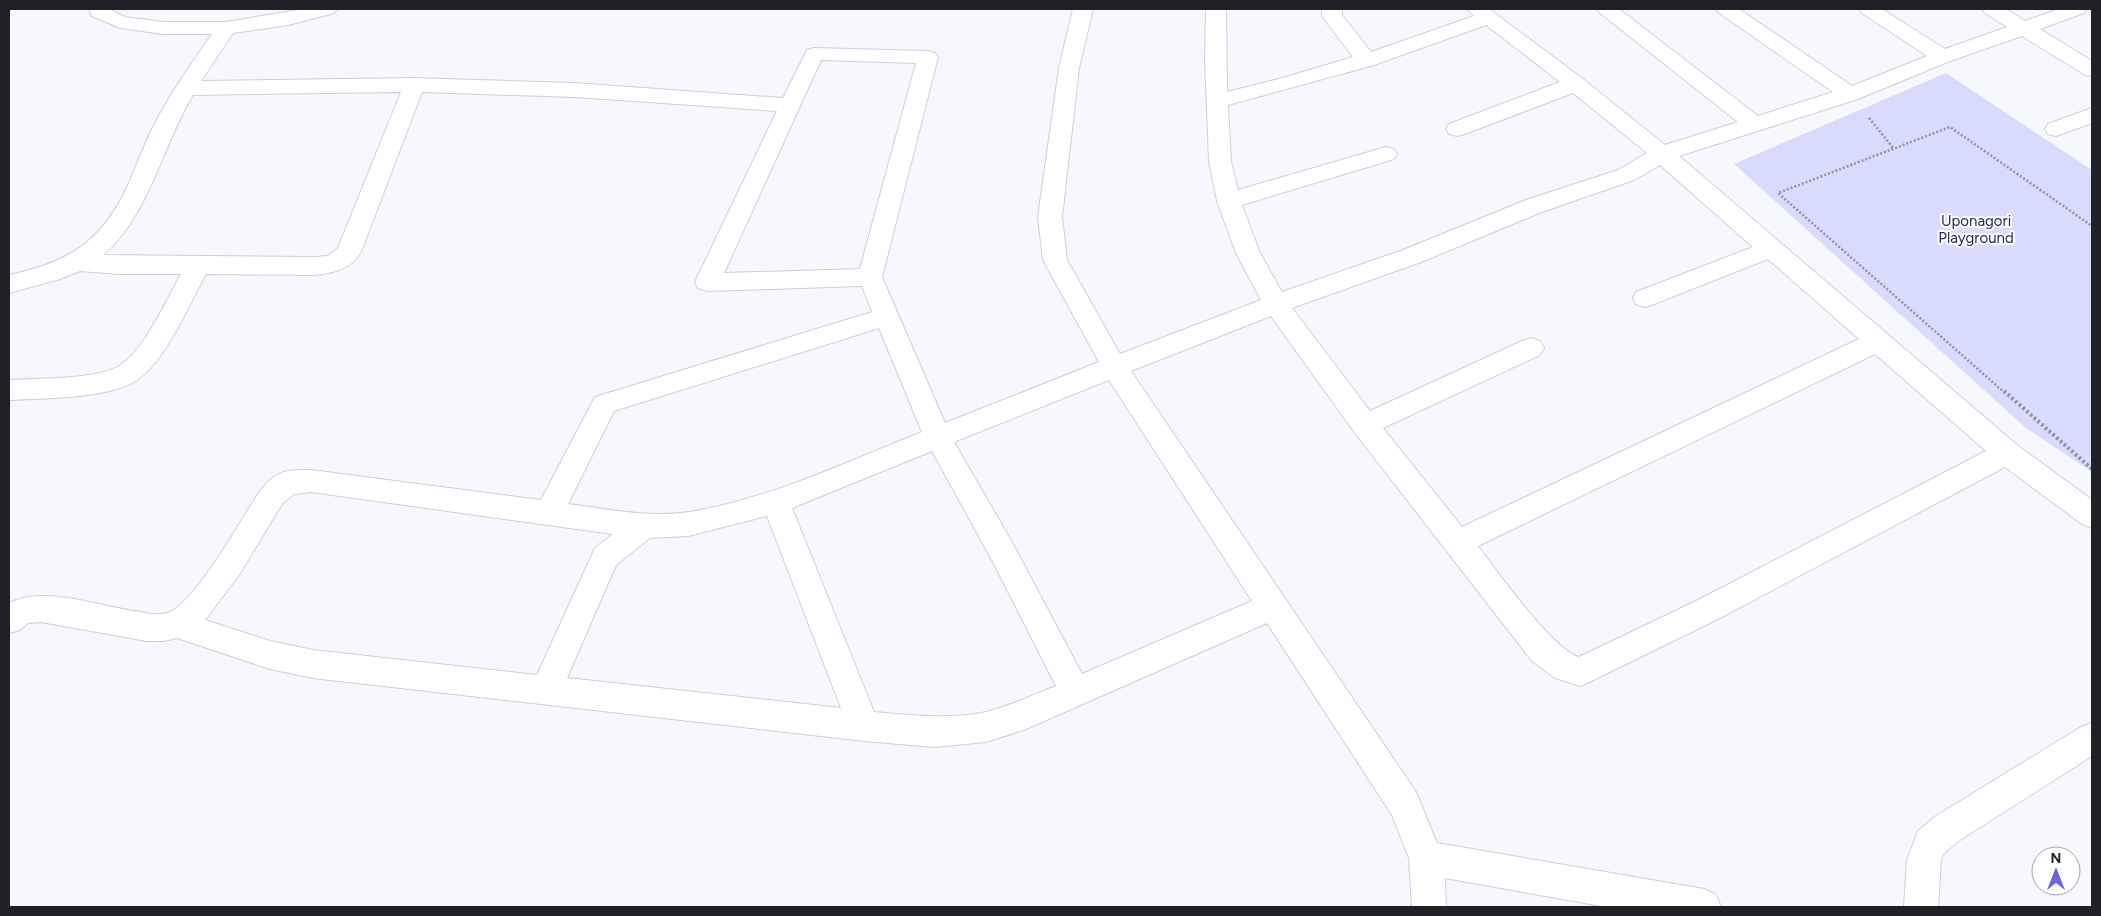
<svg xmlns="http://www.w3.org/2000/svg" width="2101" height="916" font-family="Figtree,sans-serif">
<rect width="100%" height="100%" fill="#f7f7fe"/>
<path fill="#d8dbfe" d="M1946,73L2092,170V472L2026,428L1734,164Z"/>
<g fill="none" stroke-linecap="round" stroke-linejoin="round">
<defs>
<path id="street" d="M89,9H109L125,17L163,22H226L304,9H337L334,13L288,25L233,33L201,81L414,78L575,83L783,98L807,50L814,48L928,51L935,53L938,57L882,277L945,423L1099,362L1043,260L1038,217L1059,68L1073,9H1093L1079,68L1062,217L1067,260L1120,354L1261,300L1236,253L1217,201L1209,161L1205,59L1206,9H1226L1227,92L1279,79L1353,57L1322,16V9H1342V15L1371,52L1474,16L1467,9H1489L1583,79L1665,145L1738,122L1600,13L1597,9H1619L1758,116L1833,92L1719,13L1716,9H1739L1852,86L1927,56L1862,13L1859,9H1882L1945,49L2007,27L1985,13L1982,9H2006L2025,21L2059,9H2087L2084,13L2040,29L2092,61V76L2085,75L2022,36L1950,61L1858,99L1679,156L2017,445L2092,500V528L2082,524L2005,467L1718,619L1581,686L1555,678L1532,661L1355,433L1271,316L1131,371L1416,792L1437,843L1704,889L1716,895L1721,907H1607L1445,878L1446,907H1412L1409,858L1392,815L1267,623L1026,729L986,742L934,747L864,741L313,678L270,669L177,638L164,641H147L41,622L28,623L20,630L9,633V603C45,585 101,607 140,612C148,614 162,616 170,612C193,602 232,536 246,513C255,499 263,483 277,475C287,469 300,470 311,470L541,500L595,397L872,312L862,286L707,291L698,288L695,282L777,111L575,97L422,92L361,252C351,269 334,273 315,275L206,274C189,305 167,357 140,378C114,399 42,398 9,400V380C38,378 95,380 119,366C144,351 167,299 181,274H119L80,271L60,279L9,293V275C70,262 103,241 129,183C137,164 144,145 153,127C170,94 191,64 212,34H163L120,28L92,16ZM1486,25L1560,82L1449,124L1446,129L1449,134L1457,136L1465,134L1573,93L1647,153L1618,170L1526,200L1403,250L1282,292L1260,253L1242,205L1394,159L1397,154L1394,149L1386,147L1238,190L1231,161L1228,105L1374,65ZM821,60L916,63L860,269L724,273ZM401,92L338,248L328,256L315,257L103,255C148,218 163,144 193,95ZM1660,165L1753,247L1636,292L1633,298L1636,304L1645,307L1654,304L1768,259L1859,339L1462,527L1383,428L1540,355L1544,348L1540,341L1531,338L1522,341L1370,411L1292,308L1421,262L1542,212L1634,180ZM879,328L922,432C846,462 770,499 689,512C649,518 607,509 568,504L614,411ZM1875,354L1986,451L1696,601L1579,657C1553,650 1497,571 1478,546ZM1109,380L1252,601L1082,674L1013,544L954,442ZM932,451L993,562L1056,686C1033,695 1010,706 986,712C950,720 911,715 874,712L792,508ZM311,492L613,534L595,548L537,675L313,650L270,641L205,620L239,575L282,504L294,494ZM767,516L841,708L567,678L616,565L650,538L688,536Z
M2092,108V123L2056,136L2048,134L2045,129L2048,124Z
M2092,723V756L1960,840L1943,854L1941,860L1938,907H1904L1907,860L1918,831L1936,816L2081,727Z"/>
</defs>
<use href="#street" stroke="#cdcedf" stroke-width="2"/>
<path stroke="#93939a" stroke-width="2.5" stroke-dasharray="2 2" stroke-linecap="butt" d="M1869,118L1894,149
M2005,393L1778,193L1950,127L2092,226"/>
<path stroke="#93939a" stroke-width="4" stroke-dasharray="2.5 2.5" stroke-linecap="butt" d="M2004,391L2092,469"/>
<use href="#street" fill="#fff" fill-rule="evenodd"/>
</g>
<g text-anchor="middle" stroke-width="4" stroke-linejoin="round" paint-order="stroke">
<g font-size="15" fill="#27245b" stroke="#fff">
<text x="1976" y="226">Uponagori<tspan x="1976" dy="17">Playground</tspan></text>
</g>
</g>
<rect width="2101" height="916" fill="none" stroke="#202127" stroke-width="20"/>
<g transform="translate(2056 871)"><circle r="24" fill="#ffffff" stroke="#a6a6a9"/>
<path d="M0-4L9 19L0 12L-9 19Z" fill="#6b65df"/>
<text y="-8" font-size="14" font-weight="bold" text-anchor="middle" fill="#202127">N</text>
</g>
</svg>
